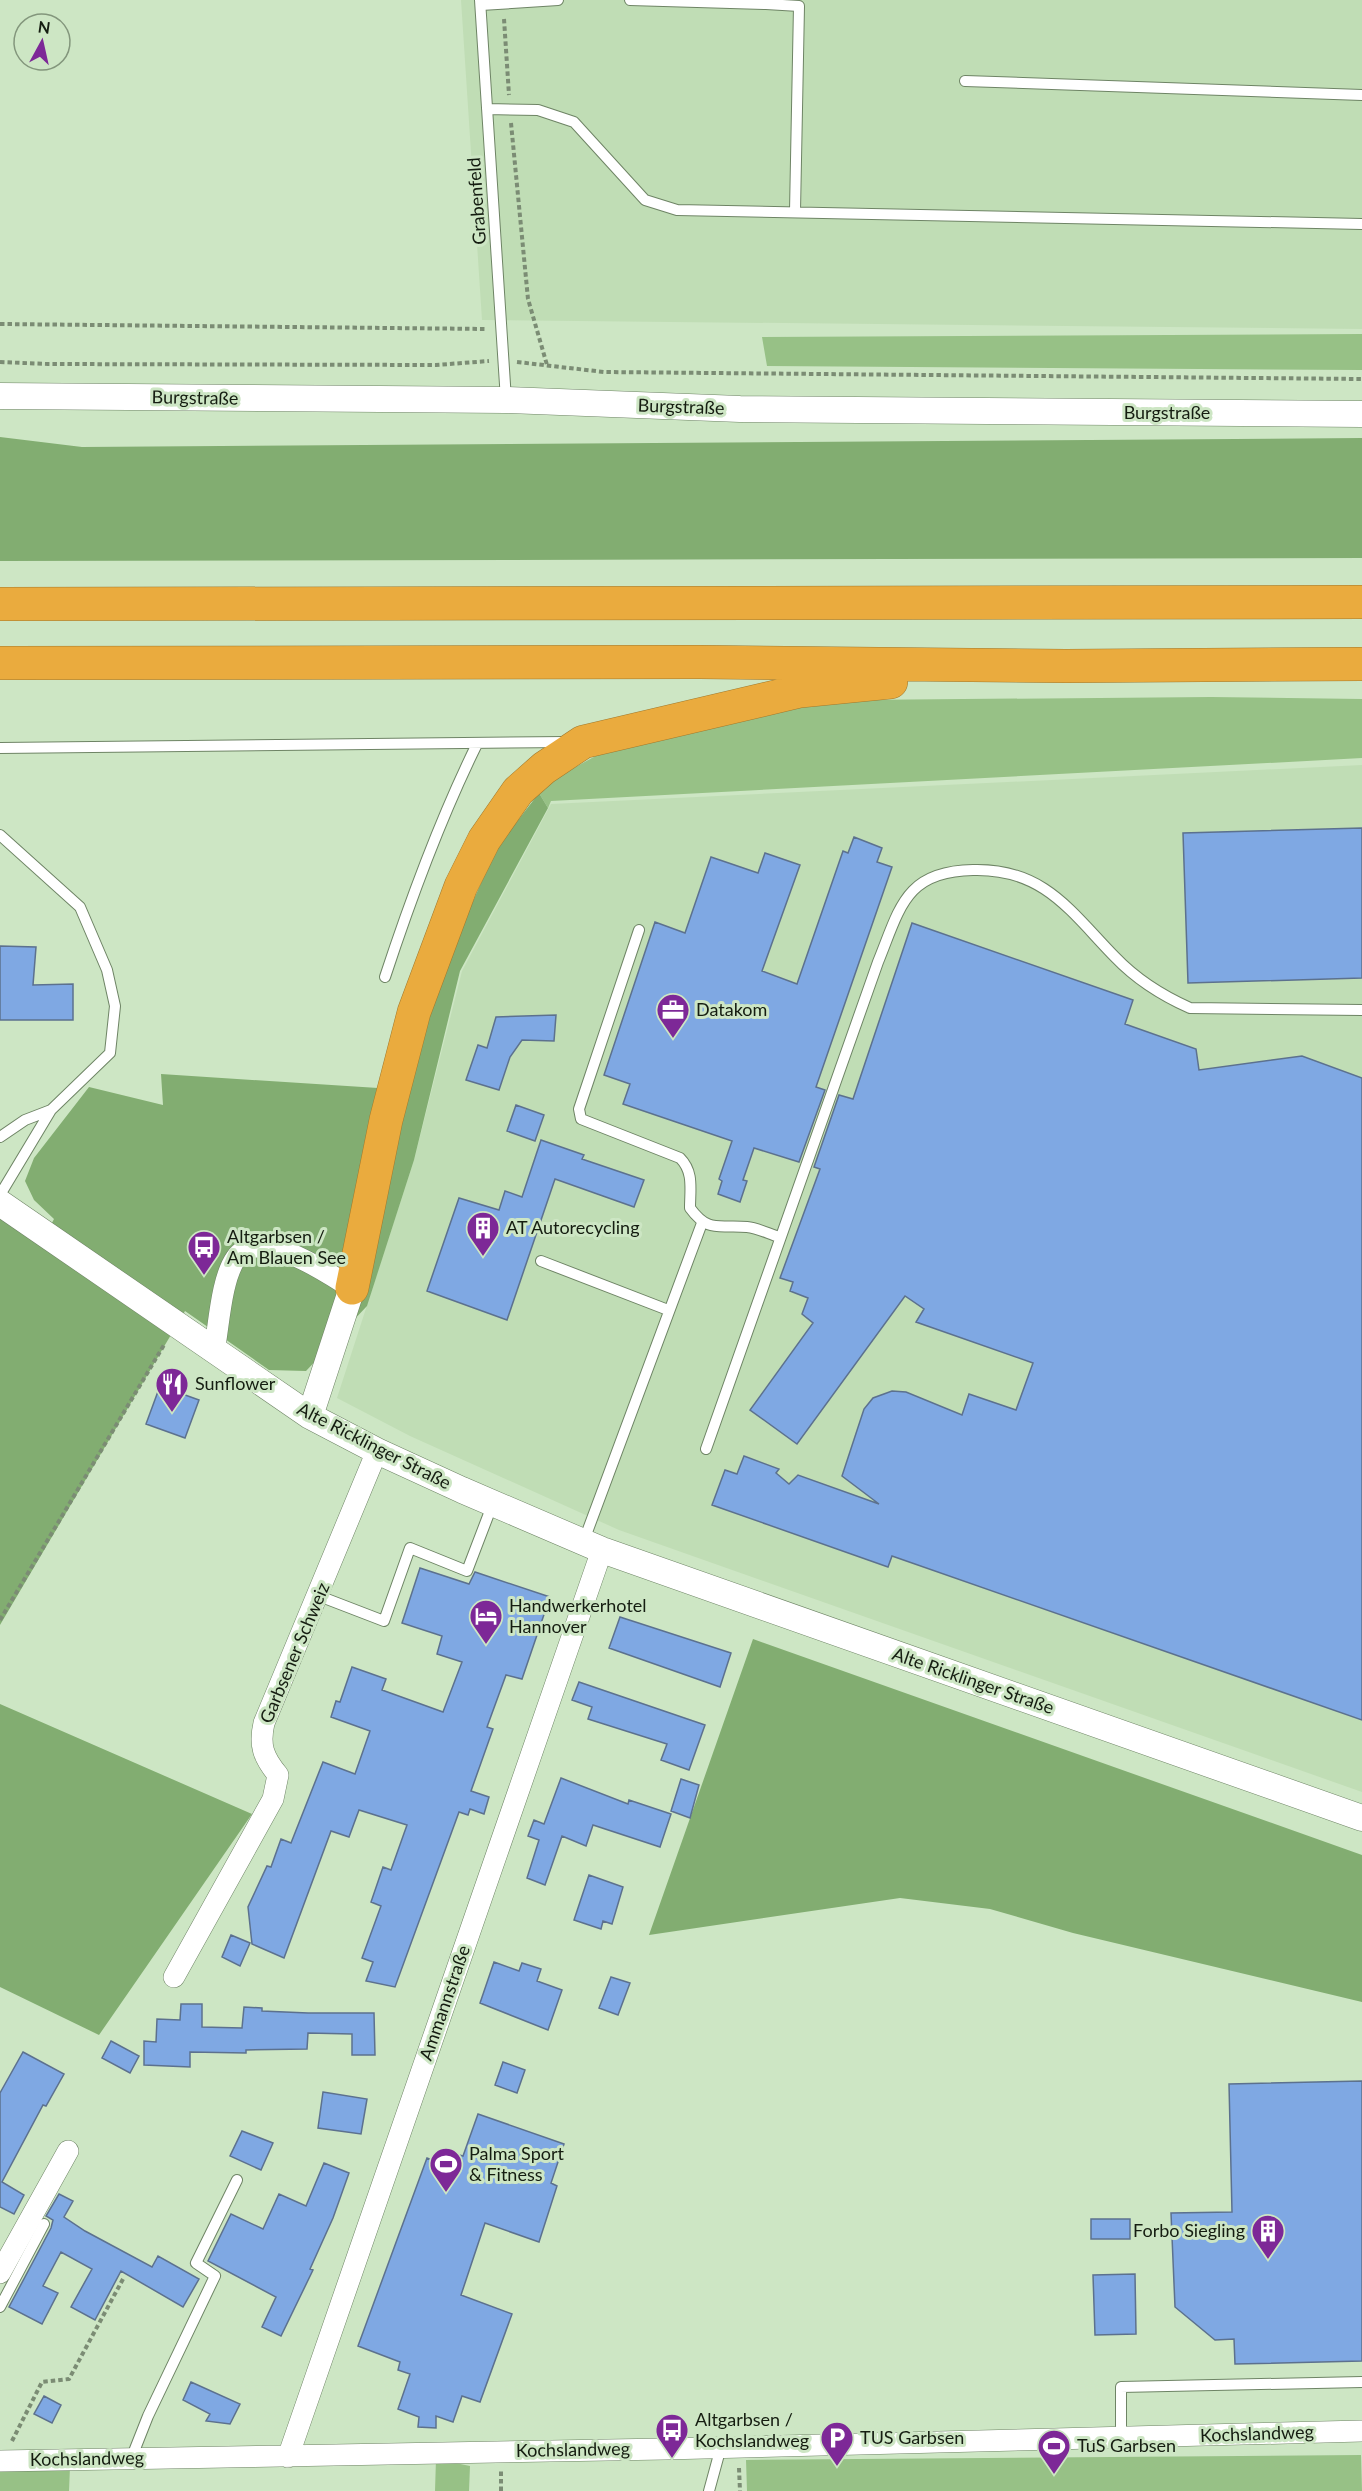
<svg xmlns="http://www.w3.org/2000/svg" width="1362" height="2491" font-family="Lato,sans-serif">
<rect width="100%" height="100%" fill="#cde6c4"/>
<path fill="#c0ddb5" d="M461,0H1362V329L482,320Z
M1362,765V1792L619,1530L410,1436L337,1398L414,1160L462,971L551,804Z"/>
<path fill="#97c186" d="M1362,334V370L767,366L762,337Z
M1211,697L1362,699V758L551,801L548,808L539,793L552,780L601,753L809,704L854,700Z
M1361,2455L1362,2491H747L746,2460Z
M436,2459L470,2466L469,2491H435Z
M70,2467L69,2491H0V2468Z"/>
<path fill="#82ad71" d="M0,437L82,447L1362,438V558L0,561Z
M539,793L548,808L460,971L414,1160L367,1306L306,1371L269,1370L185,1311L0,1625V1214L41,1244L54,1219L34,1200L25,1181L34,1158L89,1087L163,1105L161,1074L378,1088L449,956L496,849Z
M753,1639L1362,1855V2002L1073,1933L990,1909L900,1898L649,1935Z
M0,1704L252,1814L99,2035L0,1987Z"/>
<path fill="#7fa8e3" stroke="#5c718e" stroke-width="1.5" d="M1362,828V978L1188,983L1183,833Z
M854,837L882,848L877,862L892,867L816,1087L825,1090L799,1162L754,1148L743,1180L747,1181L740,1202L718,1194L722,1181L719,1179L732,1141L623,1104L630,1084L604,1075L655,922L685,933L711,857L758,873L765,853L800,865L762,971L797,984L843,851L848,853Z
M912,923L1133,1000L1125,1024L1196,1049L1199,1070L1302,1056L1362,1078V1720L892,1556L888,1567L712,1505L725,1470L737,1474L744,1456L779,1469L776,1473L789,1484L798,1475L879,1504L842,1476L864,1409L873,1398L892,1391L906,1392L962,1415L969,1394L1016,1410L1033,1363L916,1322L924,1309L905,1296L797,1444L750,1410L813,1323L802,1314L808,1298L790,1291L793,1282L780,1278L820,1169L814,1167L839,1095L853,1099Z
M0,946L36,947L33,985L73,984V1020H0Z
M556,1015L554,1041L522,1040L510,1057L499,1090L466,1080L478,1045L487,1048L496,1017Z
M516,1105L544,1115L535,1141L507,1131Z
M541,1140L584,1155L582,1159L644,1180L634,1207L555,1179L507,1320L427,1291L459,1198L499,1210L505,1191L522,1197Z
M160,1386L199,1400L185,1438L146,1424Z
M420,1568L469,1584L475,1572L550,1597L522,1679L506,1675L487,1727L493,1729L471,1791L489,1797L484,1814L470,1809L468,1815L459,1812L395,1987L366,1981L373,1962L362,1958L381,1906L371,1902L383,1867L391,1870L407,1825L359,1810L349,1837L331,1831L284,1958L252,1944L248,1907L267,1866L271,1867L281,1839L291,1843L323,1762L355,1774L370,1731L331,1717L336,1701L340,1702L352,1667L386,1679L382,1690L443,1712L462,1662L437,1654L442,1636L402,1623Z
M620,1617L731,1653L720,1687L609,1648Z
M579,1682L705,1725L689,1770L661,1760L667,1744L588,1719L592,1707L572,1700Z
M561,1778L628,1804L629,1800L671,1814L660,1847L593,1825L586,1846L562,1836L545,1885L527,1878L539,1840L528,1836L534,1820L544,1824Z
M681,1779L699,1785L690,1818L671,1811Z
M589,1875L623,1887L612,1924L603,1921L601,1929L574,1920Z
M231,1935L250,1943L240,1966L222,1957Z
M494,1962L519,1971L522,1963L541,1969L537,1981L562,1990L548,2030L480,2003Z
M611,1977L630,1983L618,2015L599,2008Z
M181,2004H202V2027L242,2028L244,2007L262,2008V2011L308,2013H374L375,2055H352V2034L308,2033L307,2049L246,2050V2053L190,2052V2067L144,2065V2041L156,2042L157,2019L180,2020Z
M111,2041L139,2056L130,2073L102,2058Z
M23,2052L64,2074L46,2106L43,2105L2,2182L24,2195L14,2214L0,2207V2093Z
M503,2062L525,2070L517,2093L495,2085Z
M1362,2081V2361L1235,2364L1234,2339L1215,2340L1175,2307L1171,2213L1232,2212L1229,2084Z
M323,2092L367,2099L361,2134L318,2128Z
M478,2114L564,2144L551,2183L557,2186L539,2242L485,2223L461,2295L512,2314L480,2402L462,2396L453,2422L436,2416V2428L418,2427L419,2417L398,2409L410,2374L398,2370L400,2362L358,2346L427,2158L450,2167L455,2154L463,2156Z
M242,2131L273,2143L261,2170L230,2156Z
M324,2163L349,2173L333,2218L310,2269L313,2270L281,2336L262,2327L276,2297L208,2261L231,2214L263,2229L279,2194L306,2206Z
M59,2194L73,2201L64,2217L85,2231L152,2267L158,2256L199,2279L183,2307L121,2271L95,2320L71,2307L92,2269L61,2252L43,2286L58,2293L42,2324L9,2307L51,2228L53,2220L46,2216Z
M1091,2219H1130V2239H1091Z
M1135,2274L1136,2334L1095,2335L1093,2275Z
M191,2382L240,2404L230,2424L206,2421L210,2414L183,2400Z
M44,2396L61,2405L52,2423L34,2414Z"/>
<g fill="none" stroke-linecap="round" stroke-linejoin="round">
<defs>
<path id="service" d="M480,0L506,400
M630,0L766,4V0
M766,4L799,6L795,211
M481,5L558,0
M965,81L1362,95
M487,109L538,110L574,122L645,200L677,210L1362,224
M0,748L567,742
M0,835L80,907L107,970L115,1006L110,1053L51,1110L0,1195
M639,930L579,1109L581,1119L680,1158C694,1172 690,1189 690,1208C709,1234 719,1224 747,1227C758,1228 769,1234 779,1237
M385,977C411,898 440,819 477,744
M0,1137L25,1120L51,1110
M541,1261L668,1310
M706,1449L878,962C900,908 905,871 973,870C1044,868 1071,912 1115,957C1136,979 1163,996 1190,1008L1362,1010
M583,1543L702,1223
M319,1596L384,1621L410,1548L467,1571L493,1503
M0,2307L44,2224
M1121,2438V2387L1362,2382
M131,2459L148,2416L215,2276L196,2263L237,2180
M709,2491L721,2447"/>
<path id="minor" d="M214,1352C219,1326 221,1279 236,1258C260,1225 327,1273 352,1288
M174,1977L273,1799L278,1775C263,1757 259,1745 264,1723L377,1451
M0,2273L68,2151
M288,2457L602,1550
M0,2461L665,2449L1362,2431"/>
<path id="tertiary" d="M0,396L506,400L740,409L1362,414
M0,1203L310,1416L377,1451L462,1490L602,1550L1362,1818
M310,1416L352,1288"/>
<path id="motorway" d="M0,604L1362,602
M0,663L700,662L1066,666L1362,664
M352,1288L386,1120L414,1012L461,886L484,840L518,791L544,768L583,742L800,691L891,682"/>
</defs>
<use href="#service" stroke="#6e8465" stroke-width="12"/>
<use href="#minor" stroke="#6e8465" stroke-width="22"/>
<use href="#tertiary" stroke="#6e8465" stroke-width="27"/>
<use href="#motorway" stroke="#9f792e" stroke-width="34"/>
<path stroke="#7b8c74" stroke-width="4" stroke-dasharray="4.5 3" stroke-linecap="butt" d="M504,19L509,95
M511,123L528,299L547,365
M0,324L487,329
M0,362L48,364L436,365L489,361
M517,362L604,372L1362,379
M0,1620L164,1345
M12,2441L42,2382L69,2379L123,2279
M739,2468L740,2491
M501,2491V2471"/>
<use href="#service" stroke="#fff" stroke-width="10"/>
<use href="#minor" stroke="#fff" stroke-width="21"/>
<use href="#tertiary" stroke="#fff" stroke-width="26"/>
<use href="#motorway" stroke="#eaab3e" stroke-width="33"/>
</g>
<defs>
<symbol id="office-pin" viewBox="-11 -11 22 30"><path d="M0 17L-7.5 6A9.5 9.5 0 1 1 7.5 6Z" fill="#7d2897" stroke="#cde6c4"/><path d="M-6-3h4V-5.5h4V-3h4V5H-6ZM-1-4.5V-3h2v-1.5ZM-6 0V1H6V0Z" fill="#fff"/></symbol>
<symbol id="building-pin" viewBox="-11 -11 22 30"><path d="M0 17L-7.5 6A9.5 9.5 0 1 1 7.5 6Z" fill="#7d2897" stroke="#cde6c4"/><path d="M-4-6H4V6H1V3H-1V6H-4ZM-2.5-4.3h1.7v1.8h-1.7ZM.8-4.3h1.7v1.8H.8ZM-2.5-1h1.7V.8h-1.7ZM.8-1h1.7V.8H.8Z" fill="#fff"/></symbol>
<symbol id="bus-pin" viewBox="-11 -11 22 30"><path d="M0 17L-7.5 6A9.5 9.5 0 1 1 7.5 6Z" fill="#7d2897" stroke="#cde6c4"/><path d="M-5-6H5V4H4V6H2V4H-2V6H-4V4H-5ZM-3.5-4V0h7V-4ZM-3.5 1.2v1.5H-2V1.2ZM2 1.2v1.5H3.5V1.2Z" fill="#fff"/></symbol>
<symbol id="restaurant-pin" viewBox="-11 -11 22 30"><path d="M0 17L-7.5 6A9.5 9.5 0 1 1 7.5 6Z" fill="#7d2897" stroke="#cde6c4"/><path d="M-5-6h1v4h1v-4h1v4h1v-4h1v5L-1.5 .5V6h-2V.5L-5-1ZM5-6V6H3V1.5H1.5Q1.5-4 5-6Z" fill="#fff"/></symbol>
<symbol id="hotel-pin" viewBox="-11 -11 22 30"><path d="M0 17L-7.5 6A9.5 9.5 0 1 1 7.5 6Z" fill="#7d2897" stroke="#cde6c4"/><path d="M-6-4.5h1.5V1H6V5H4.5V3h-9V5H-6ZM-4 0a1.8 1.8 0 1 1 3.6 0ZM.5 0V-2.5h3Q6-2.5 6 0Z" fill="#fff"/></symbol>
<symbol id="stadium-pin" viewBox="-11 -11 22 30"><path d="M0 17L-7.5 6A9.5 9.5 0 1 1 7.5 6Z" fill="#7d2897" stroke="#cde6c4"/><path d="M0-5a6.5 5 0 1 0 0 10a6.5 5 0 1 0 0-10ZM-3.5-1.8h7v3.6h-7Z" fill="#fff"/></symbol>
<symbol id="parking-pin" viewBox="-11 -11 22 30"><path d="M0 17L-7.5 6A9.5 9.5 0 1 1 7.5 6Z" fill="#7d2897" stroke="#cde6c4"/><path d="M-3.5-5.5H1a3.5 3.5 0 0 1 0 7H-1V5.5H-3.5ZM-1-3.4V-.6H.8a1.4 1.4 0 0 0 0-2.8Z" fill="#fff"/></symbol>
</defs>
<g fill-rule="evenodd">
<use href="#office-pin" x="654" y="991" width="38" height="52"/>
<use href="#building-pin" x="464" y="1209" width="38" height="52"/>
<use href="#bus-pin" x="185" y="1228" width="38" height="52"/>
<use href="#restaurant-pin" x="153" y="1365" width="38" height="52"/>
<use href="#hotel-pin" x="467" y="1597" width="38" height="52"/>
<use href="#stadium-pin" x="427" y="2145" width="38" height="52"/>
<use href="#building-pin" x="1249" y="2212" width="38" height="52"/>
<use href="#bus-pin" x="653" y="2411" width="38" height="52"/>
<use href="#parking-pin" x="818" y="2419" width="38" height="52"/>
<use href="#stadium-pin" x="1035" y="2427" width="38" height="52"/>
</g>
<g text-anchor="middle" stroke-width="6" stroke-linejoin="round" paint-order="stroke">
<g font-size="18" fill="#151d11" stroke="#cde6c4">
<text transform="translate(477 201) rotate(-94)" y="6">Grabenfeld</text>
<text transform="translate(195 398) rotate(1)" y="6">Burgstraße</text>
<text transform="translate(681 407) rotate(2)" y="6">Burgstraße</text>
<text x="1167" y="419">Burgstraße</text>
<text transform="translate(374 1446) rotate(27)" y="6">Alte Ricklinger Straße</text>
<text transform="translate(295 1653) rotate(-67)" y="6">Garbsener Schweiz</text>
<text transform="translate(973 1681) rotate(19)" y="6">Alte Ricklinger Straße</text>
<text transform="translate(445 2003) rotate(-71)" y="6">Ammannstraße</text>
<text transform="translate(1257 2434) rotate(-2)" y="6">Kochslandweg</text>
<text transform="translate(573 2450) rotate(-1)" y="6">Kochslandweg</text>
<text transform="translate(87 2459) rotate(-1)" y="6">Kochslandweg</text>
</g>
<g font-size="18" fill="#151d11" stroke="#cde6c4" text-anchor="start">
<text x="696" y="1016">Datakom</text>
<text x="506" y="1234">AT Autorecycling</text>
<text x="227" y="1243">Altgarbsen /<tspan x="227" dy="21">Am Blauen See</tspan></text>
<text x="195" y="1390">Sunflower</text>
<text x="509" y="1612">Handwerkerhotel<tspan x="509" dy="21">Hannover</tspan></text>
<text x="469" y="2160">Palma Sport<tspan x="469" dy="21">&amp; Fitness</tspan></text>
<text x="1245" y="2237" text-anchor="end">Forbo Siegling</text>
<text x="695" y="2426">Altgarbsen /<tspan x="695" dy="21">Kochslandweg</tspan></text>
<text x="860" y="2444">TUS Garbsen</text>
<text x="1077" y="2452">TuS Garbsen</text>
</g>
</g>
<g transform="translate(42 42) rotate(8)"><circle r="28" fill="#cde6c4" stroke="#83967c" stroke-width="1.5"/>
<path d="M0-4.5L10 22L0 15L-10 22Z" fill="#7d2897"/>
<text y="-9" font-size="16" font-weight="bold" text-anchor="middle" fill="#151d11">N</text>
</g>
</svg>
